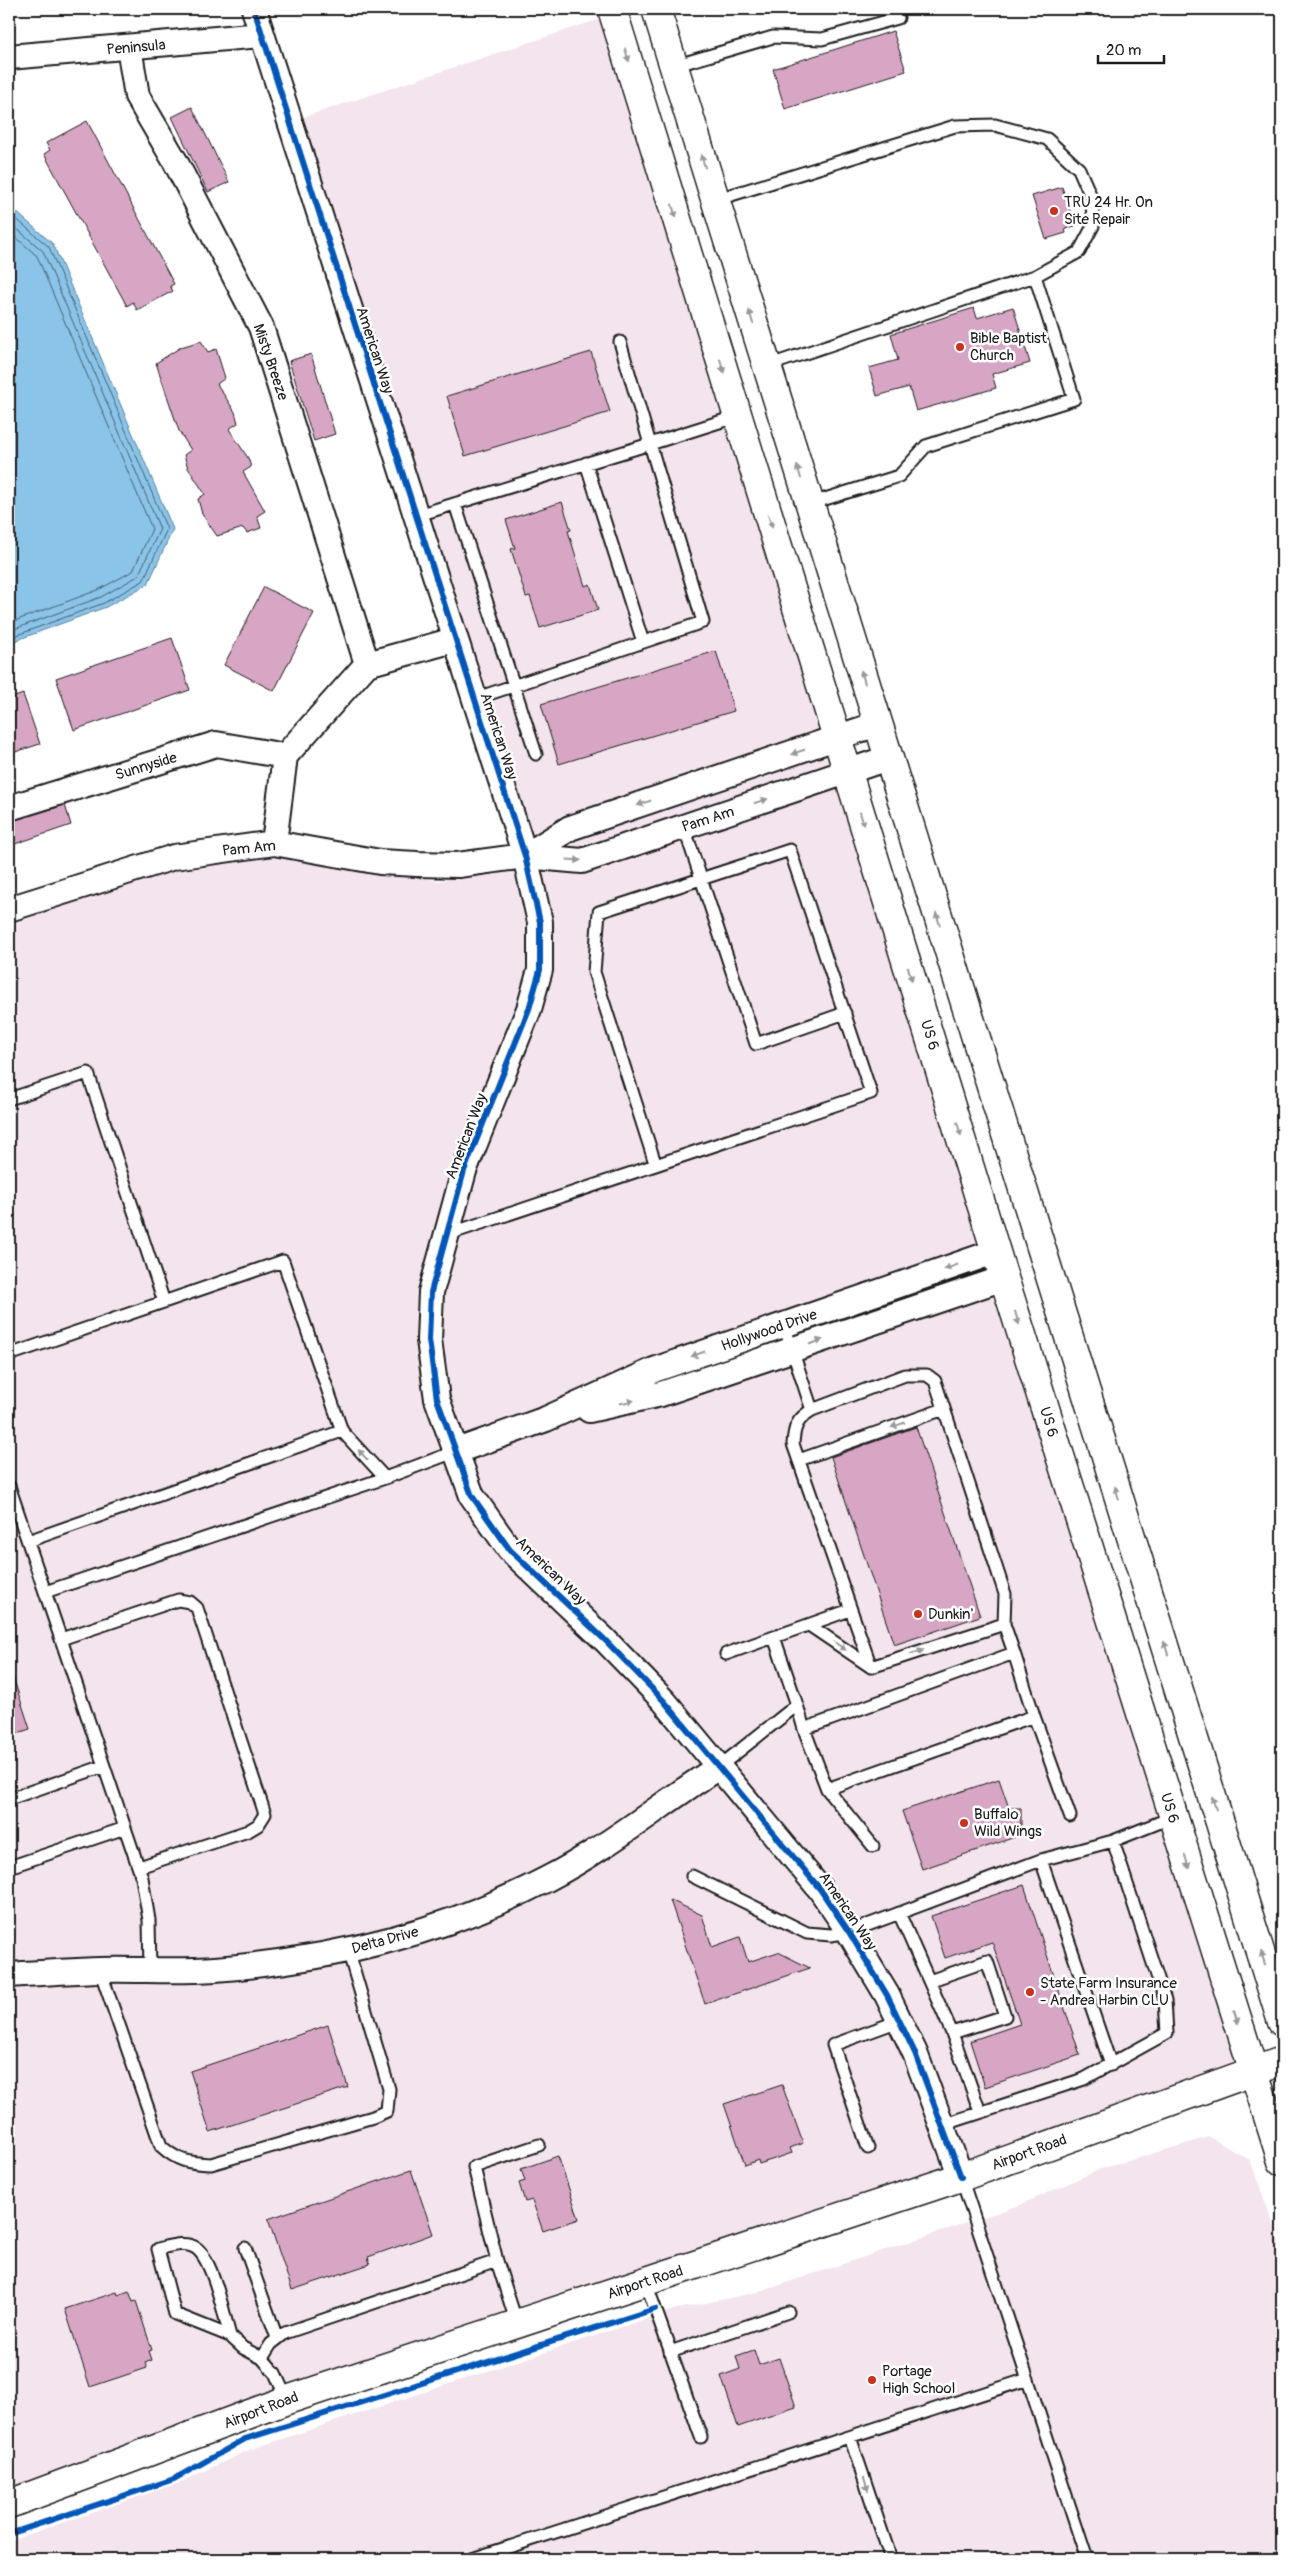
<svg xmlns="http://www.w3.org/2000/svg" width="1291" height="2568" font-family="Pangolin,sans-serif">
<rect width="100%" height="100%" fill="#fff"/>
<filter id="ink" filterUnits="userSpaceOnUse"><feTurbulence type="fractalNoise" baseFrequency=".02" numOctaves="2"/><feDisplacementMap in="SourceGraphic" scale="10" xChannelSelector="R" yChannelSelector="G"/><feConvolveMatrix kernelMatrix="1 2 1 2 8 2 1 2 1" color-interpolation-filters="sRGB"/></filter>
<g filter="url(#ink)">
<path fill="#f3e4ed" d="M600,19L1239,2066L9,2494V921L168,869L273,852L438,881L516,867L280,125Z
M1209,2137L1250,2160L1282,2248V2559H9V2541L179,2483L249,2450L673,2310L762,2291L1020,2205L1101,2169Z"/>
<path fill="#8ac4e9" stroke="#5e8197" d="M14,210L53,244L173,529L148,584L106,607L9,643V211Z"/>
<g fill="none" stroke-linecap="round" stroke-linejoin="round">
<path stroke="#485f6e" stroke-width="1" d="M9,216H13L49,247L167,529L143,581L104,603L9,638
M9,222L43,251L160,529L138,576L101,597L9,631
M9,231L37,256L152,529L133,571L98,590L9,623"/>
</g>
<path fill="#d7a6c4" stroke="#1c1c1c" d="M893,31L906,71L785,109L773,69Z
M192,107L229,182L208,192L172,117Z
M87,121L174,284L170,286L173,291L137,310L133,302L127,306L44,154L50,150L46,143Z
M1062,187L1075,226L1065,229L1066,233L1046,239L1032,196Z
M1013,307L1030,363L992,374L996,388L916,411L909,387L877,396L869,368L898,360L891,334L974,308L977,318Z
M201,341L208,352L216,349L225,378L217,384L235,412L238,423L229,429L248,458L251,467L243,472L265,511L257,516L261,528L247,533L243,528L217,536L202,514L198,499L205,494L188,468L184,455L191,450L179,431L156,363L181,347Z
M591,352L610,412L465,456L447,396Z
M311,354L335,434L314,441L289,361Z
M562,502L571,530L568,531L585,586L590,584L598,610L540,628L530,596L526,597L511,549L515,548L506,520Z
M264,587L314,613L274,691L224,665Z
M172,638L190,690L74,730L56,678Z
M716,651L734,711L559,764L541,704Z
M23,694L40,744L9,754V699Z
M65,805L71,825L9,846V821Z
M916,1427L980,1616L894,1645L831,1457Z
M12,1674L30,1729L9,1736V1675Z
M999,1779L1009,1808H1021V1835L922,1869L902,1811Z
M1024,1885L1080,2055L985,2087L970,2041L1020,2024L992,1942L945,1958L931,1916Z
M670,1900L702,1915L712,1947L740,1937L748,1962L778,1952L810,1968L705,2004Z
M328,2025L348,2087L210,2132L190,2071Z
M782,2085L803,2143L790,2148L792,2153L759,2164L758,2160L745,2165L724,2104Z
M558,2156L579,2219L543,2231L532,2200L525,2202L519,2183L525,2181L521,2169Z
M411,2170L433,2234L368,2257L370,2264L292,2290L268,2219Z
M129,2291L133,2302L136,2301L152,2350L149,2351L152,2360L145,2363L147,2368L90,2387L65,2309L117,2292L118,2295Z
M754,2350L759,2365L779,2358L796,2407L738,2427L721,2376L740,2369L736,2356Z"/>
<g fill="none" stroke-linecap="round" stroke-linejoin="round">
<defs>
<path id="service" d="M674,66L773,37L822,39L898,18
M715,200L955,126L995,125L1047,139L1079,169L1092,199L1093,226L1079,252L1035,276
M620,342L650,444L738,416
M767,366L1035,276L1074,399L926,446L899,476L809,504
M586,463L643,642
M455,504L536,754
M415,516L650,444L703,622L474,699
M684,827L756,1044L845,1013
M9,1099L88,1073L164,1302
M446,1235L871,1093L790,850L599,912L594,972L655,1163
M784,1325L812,1410L905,1375H927L935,1381L1005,1594L1004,1624L1014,1653
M9,1355L283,1261L342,1431L28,1541
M812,1410C797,1419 794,1427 793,1444L871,1667
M342,1431L385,1478
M799,1460L944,1409
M9,1486L45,1592L385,1478L454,1452
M45,1592L142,1878L149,1920L150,1970
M809,1625L871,1667
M61,1639L178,1600L190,1602L197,1608L265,1814L258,1825L248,1831L139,1867
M726,1654L774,1637
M871,1667L1004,1624
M797,1705L804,1729L1014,1653L1034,1716L827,1789L804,1729
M1034,1716L1070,1816
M720,1766L797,1705L774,1637L850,1610
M827,1789L873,1846
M9,1799L104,1766
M1041,1860L1111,2065
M9,1867L125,1828
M692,1876L807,1933L831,1935L849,1932L1041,1860L1113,1841L1173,1817
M899,1913L952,2033L980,2112
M100,1970L161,2146C177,2161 189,2163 211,2164L373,2117L387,2111L389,2089L348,1950
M929,1981L987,1961L1005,2016L952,2033
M942,2125L1084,2079L1167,2033L1165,2000L1113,1841
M868,2148L833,2045L899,2021
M961,2177L1087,2559
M245,2248L277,2338
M646,2283L701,2437
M517,2324L497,2261L474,2167L539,2145
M230,2336C224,2315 213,2260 196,2248C186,2241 170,2246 158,2249L175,2314L230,2336L243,2348L262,2358L275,2373L287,2400
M670,2352L788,2312
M262,2358L271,2344L285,2333L497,2261
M850,2437L891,2559
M472,2559L1028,2379"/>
<path id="minor" d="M254,9L525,856L540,922V970L529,1009L464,1171L431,1292L429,1340L437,1399L472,1496L510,1550L605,1640L664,1701L820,1889L849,1932L887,1995L915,2053L961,2177
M129,47L137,96L175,161L261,327L367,664
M9,57L262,35
M9,808L216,744L285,756
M274,843L285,756L367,664L454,640
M525,856L570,828L877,724
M9,909L174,857L274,843L380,862L417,864L458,865L525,856L582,861L888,758
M589,1410L661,1394L1004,1278
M454,1452L546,1419L654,1370L997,1251
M9,1975C39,1973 70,1971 100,1970C138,1969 177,1972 215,1969C330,1960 444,1933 547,1879C609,1847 662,1803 720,1766"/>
<path id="secondary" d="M9,2504L287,2400L961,2177L1282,2061"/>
<path id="primary" d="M612,9L1004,1278L1282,2161
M656,9L1282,2022"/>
</defs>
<use href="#service" stroke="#1c1c1c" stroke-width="15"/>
<use href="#minor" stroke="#1c1c1c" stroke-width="28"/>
<use href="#secondary" stroke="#1c1c1c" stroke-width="31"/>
<use href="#primary" stroke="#1c1c1c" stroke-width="31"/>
<use href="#service" stroke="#fff" stroke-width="11"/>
<use href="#minor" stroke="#fff" stroke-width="24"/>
<use href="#secondary" stroke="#fff" stroke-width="28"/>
<use href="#primary" stroke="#fff" stroke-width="28"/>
<defs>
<path id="cycleway" d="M254,9L525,856L540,922V970L529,1009L464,1171L431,1292L429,1340L437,1399L472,1496L510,1550L605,1640L664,1701L820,1889L849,1932L887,1995L915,2053L961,2177
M9,2534L174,2479L245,2439L655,2309"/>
</defs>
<use href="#cycleway" stroke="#fff" stroke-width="9"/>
<use href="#cycleway" stroke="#0057b8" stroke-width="6"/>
</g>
<defs><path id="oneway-solid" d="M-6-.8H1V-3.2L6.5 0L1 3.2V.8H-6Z" transform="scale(1.25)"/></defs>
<g fill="#999">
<use href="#oneway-solid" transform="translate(627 55) rotate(73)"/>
<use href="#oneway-solid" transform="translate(703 161) rotate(-107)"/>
<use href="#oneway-solid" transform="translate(674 211) rotate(73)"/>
<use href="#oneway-solid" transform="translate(751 317) rotate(-107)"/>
<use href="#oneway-solid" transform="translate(722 366) rotate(73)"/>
<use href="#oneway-solid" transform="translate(799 472) rotate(-107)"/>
<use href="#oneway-solid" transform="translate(770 521) rotate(73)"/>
<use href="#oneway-solid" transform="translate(863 677) rotate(-107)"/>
<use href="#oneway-solid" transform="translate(798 752) rotate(161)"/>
<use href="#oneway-solid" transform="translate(761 801) rotate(-18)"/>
<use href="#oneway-solid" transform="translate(644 803) rotate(161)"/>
<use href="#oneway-solid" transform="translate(862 819) rotate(73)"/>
<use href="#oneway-solid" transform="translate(574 860) rotate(4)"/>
<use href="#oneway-solid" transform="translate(938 919) rotate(-107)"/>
<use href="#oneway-solid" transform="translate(910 974) rotate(73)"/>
<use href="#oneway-solid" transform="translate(959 1129) rotate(73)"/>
<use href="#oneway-solid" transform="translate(951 1267) rotate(161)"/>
<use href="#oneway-solid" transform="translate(1017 1318) rotate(73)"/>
<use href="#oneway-solid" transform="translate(816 1342) rotate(-19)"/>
<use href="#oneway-solid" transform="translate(698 1354) rotate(161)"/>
<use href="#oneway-solid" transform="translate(627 1402) rotate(-12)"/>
<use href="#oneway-solid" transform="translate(898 1425) rotate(161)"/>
<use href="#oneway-solid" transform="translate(363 1455) rotate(-133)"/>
<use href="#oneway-solid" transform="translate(1117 1493) rotate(-107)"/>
<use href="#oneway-solid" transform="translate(840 1646) rotate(35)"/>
<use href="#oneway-solid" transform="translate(1166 1648) rotate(-107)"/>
<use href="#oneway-solid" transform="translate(917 1652) rotate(-18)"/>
<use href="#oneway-solid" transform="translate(1214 1803) rotate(-107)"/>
<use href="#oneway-solid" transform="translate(1187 1862) rotate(73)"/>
<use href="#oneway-solid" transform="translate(1263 1958) rotate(-107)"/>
<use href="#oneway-solid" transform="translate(1236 2017) rotate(72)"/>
<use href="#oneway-solid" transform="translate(866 2484) rotate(72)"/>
</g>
</g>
<g fill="#c8321e" stroke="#fff" stroke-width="2">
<circle cx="1054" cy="211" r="5"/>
<circle cx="960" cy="347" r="5"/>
<circle cx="918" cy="1614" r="5"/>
<circle cx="964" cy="1823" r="5"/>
<circle cx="1030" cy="1992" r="5"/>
<circle cx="872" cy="2380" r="5"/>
</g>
<g text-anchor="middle" stroke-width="5" stroke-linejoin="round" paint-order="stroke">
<g font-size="15" fill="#1c1c1c" stroke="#fff">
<text transform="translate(136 47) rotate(-5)" y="5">Peninsula</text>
<text transform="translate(375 350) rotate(72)" y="5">American Way</text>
<text transform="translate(271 362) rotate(71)" y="5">Misty Breeze</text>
<text transform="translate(499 736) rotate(72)" y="5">American Way</text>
<text transform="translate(146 766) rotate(-17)" y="5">Sunnyside</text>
<text transform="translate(708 819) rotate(-18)" y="5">Pam Am</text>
<text transform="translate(249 848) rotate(-6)" y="5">Pam Am</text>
<text transform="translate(930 1035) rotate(73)" y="5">US 6</text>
<text transform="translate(466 1136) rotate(-69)" y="5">American Way</text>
<text transform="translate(769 1330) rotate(-19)" y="5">Hollywood Drive</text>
<text transform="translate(1049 1422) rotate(73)" y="5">US 6</text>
<text transform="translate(551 1571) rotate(44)" y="5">American Way</text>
<text transform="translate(1170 1808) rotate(73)" y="5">US 6</text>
<text transform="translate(848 1911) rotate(56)" y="5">American Way</text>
<text transform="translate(385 1940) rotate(-15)" y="5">Delta Drive</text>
<text transform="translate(1029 2152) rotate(-20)" y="5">Airport Road</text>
<text transform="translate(645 2282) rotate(-18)" y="5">Airport Road</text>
<text transform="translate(261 2410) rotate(-21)" y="5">Airport Road</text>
</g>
<g font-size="15" fill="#1c1c1c" stroke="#fff" text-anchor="start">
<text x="1064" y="207">TRU 24 Hr. On<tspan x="1064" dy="17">Site Repair</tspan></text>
<text x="970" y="343">Bible Baptist<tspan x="970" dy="17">Church</tspan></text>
<text x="928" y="1619">Dunkin'</text>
<text x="974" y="1819">Buffalo<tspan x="974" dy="17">Wild Wings</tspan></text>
<text x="1040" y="1988">State Farm Insurance<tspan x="1040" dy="17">- Andrea Harbin CLU</tspan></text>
<text x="882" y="2376">Portage<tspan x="882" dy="17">High School</tspan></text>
</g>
</g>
<rect width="1291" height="2568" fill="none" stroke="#fff" stroke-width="30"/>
<rect x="15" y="15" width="1261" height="2538" fill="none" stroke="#1c1c1c" stroke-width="2" filter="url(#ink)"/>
<path d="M1098 55v8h66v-8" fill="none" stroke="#1c1c1c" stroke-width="2.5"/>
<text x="1106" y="55" font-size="15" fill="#1c1c1c" stroke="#ffffff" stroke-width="4" paint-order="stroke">20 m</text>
</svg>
